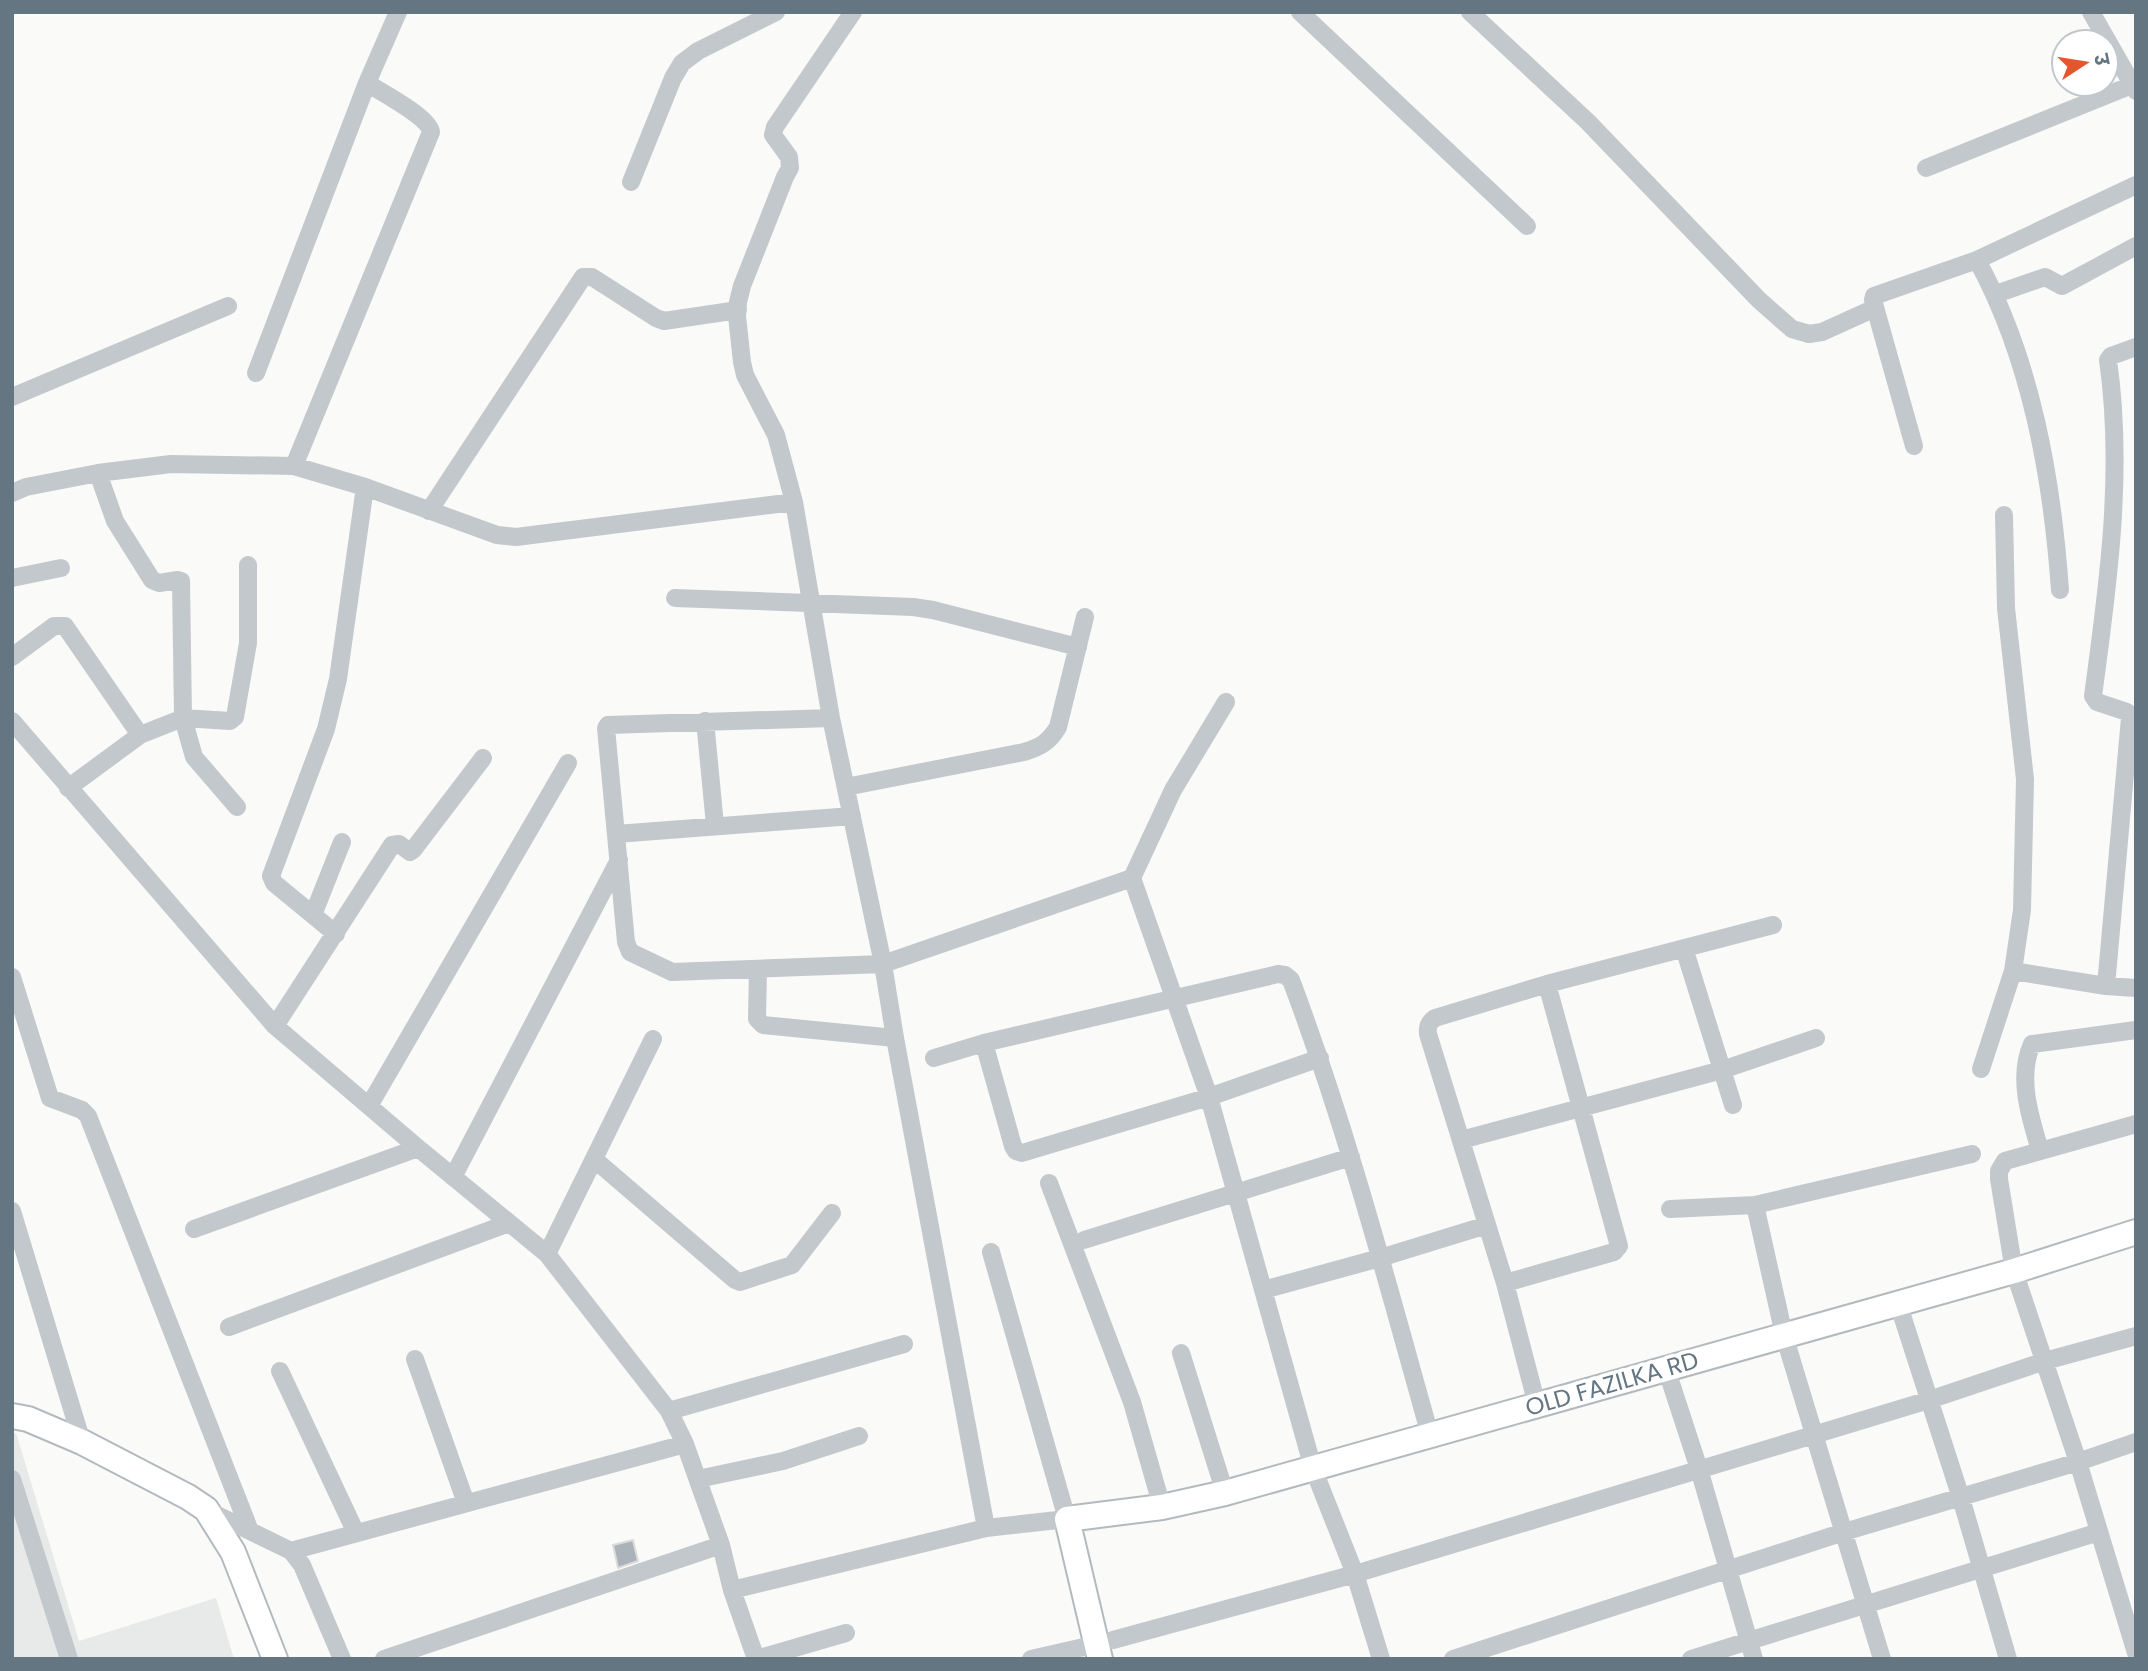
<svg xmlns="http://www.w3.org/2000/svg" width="2148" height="1671" font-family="Poppins,'Noto Sans Devanagari',sans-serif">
<rect width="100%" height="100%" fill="#fafaf8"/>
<path fill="#e8e9e9" d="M16,1433L79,1641L216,1598L234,1659H12V1434Z"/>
<path fill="#aab3b9" stroke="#dcdcda" stroke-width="2" d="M633,1540L638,1561L618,1568L613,1545Z"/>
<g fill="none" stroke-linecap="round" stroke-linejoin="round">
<defs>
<path id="secondary" d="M12,1416L28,1419L82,1442L188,1497L206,1509L233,1552L275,1659
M1100,1659L1067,1519L1162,1507L1225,1493L2014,1271L2136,1232"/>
</defs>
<use href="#secondary" stroke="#b3babf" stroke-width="28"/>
<path stroke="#c3c8cc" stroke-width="18" d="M853,12L775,127L773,135L789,157L790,168L785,177L742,286L738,302L737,316L742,362L745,375L776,435L794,502L831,718L883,964L895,1038L986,1528
M1300,12L1527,226
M1470,12L1588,122L1759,300L1792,329L1809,334L1822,332L1875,308
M2091,12L2136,91
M367,83L398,12
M1926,168L2132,85
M631,182L673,78L682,63L698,51L776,12
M1977,260C2031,359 2052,477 2060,590
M1996,294L2045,277L2062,286L2136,246
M256,373L367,83C381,92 429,117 431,132L294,466
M12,397L228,306
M1914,446L1873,300L1874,296L1977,260L2136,185
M12,493L26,487L98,473L171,464L294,466L365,487L497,535L516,537L794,502
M429,511L583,277H592L656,318L664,321L738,310
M12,578L61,568
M675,598L913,607L933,610L1078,647
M12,657L54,626H65L140,735
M1226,702L1173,790L1132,878L1209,1097L1313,1468L1355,1574L1381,1659
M831,718L608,725L606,728L626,942L630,952L672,972L883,964L1132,878
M12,721L275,1026L418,1148L547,1254L669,1411L685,1444L721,1545L732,1590L756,1659
M705,721L715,825
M846,787L1024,752C1041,747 1049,742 1058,727L1085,617
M68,788L140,735L183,718L181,581L178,580L159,583L152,580L115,521L98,473
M237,807L194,757L183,718L230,721L235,717L248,643V565
M616,834L852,816
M313,915L342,842
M336,934L274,883L271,876L326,729L338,679L365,487
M1684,948L1733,1105
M758,970L757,1019L763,1025L895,1038
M2013,971L2106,986L2136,988
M12,977L50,1098L82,1110L88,1116L250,1531
M2106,986L2130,718L2127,712L2097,702L2093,696C2108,586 2124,471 2108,360L2111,356L2136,347
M275,1026L392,845L399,844L410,852L413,850L483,758
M984,1043L1013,1146L1016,1151L1022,1153L1209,1097L1320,1058
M934,1058L984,1043L1278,974L1285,975L1291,980C1347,1129 1387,1282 1430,1435
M1981,1069L2013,971L2022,910L2025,779L2006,608L2004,515
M369,1106L568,763
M2136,1124L2005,1161L1999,1171V1179L2014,1271L2078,1462L2136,1653
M1461,1140L1722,1070L1816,1038
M2040,1150C2030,1117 2017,1077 2032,1044L2136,1030
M594,1159L735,1280L740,1282L792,1265L832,1213
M453,1177L619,860
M1049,1183L1132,1402L1162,1507
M1755,1205L1784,1335L1882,1659
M1670,1209L1755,1205L1972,1154
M12,1211L82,1442
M194,1229L418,1148
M1084,1240L1351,1157
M547,1254L653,1039
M1505,1283L1614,1252L1619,1246L1547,984
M1263,1290L1380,1258L1487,1225
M1898,1303L1961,1498L2008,1659
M229,1327L509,1223
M1181,1353L1225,1493
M415,1359L466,1503
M1666,1368L1699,1469L1754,1659
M280,1371L356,1533
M1537,1405L1505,1283L1428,1034C1427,1026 1429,1022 1435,1018L1547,984L1773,925
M669,1411L904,1344
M12,1479L69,1659
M698,1479L783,1461L859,1436
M207,1510L291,1551L302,1565L342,1659
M291,1551L685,1444
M732,1590L986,1528L1067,1519L991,1252
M1113,1640L1355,1574L1929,1400L2045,1361L2136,1336
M384,1659L721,1545
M756,1659L846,1633
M1031,1659L1097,1644
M1453,1659L1844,1532L2078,1462L2136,1442
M1691,1659L2099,1532"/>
<use href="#secondary" stroke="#fff" stroke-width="24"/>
</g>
<g text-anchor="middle" stroke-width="7" stroke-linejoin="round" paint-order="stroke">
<g font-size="24" fill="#657683" stroke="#fff">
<text transform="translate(1612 1384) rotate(-16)" y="8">OLD FAZILKA RD</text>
</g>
</g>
<rect width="2148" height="1671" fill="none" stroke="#657683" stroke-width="28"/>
<g transform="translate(2085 63) rotate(78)"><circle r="33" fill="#ffffff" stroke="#c1c8cd" stroke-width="2"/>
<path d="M0-5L12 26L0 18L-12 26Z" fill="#e4572e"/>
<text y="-10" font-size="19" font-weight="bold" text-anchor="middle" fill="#657683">उ</text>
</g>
</svg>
